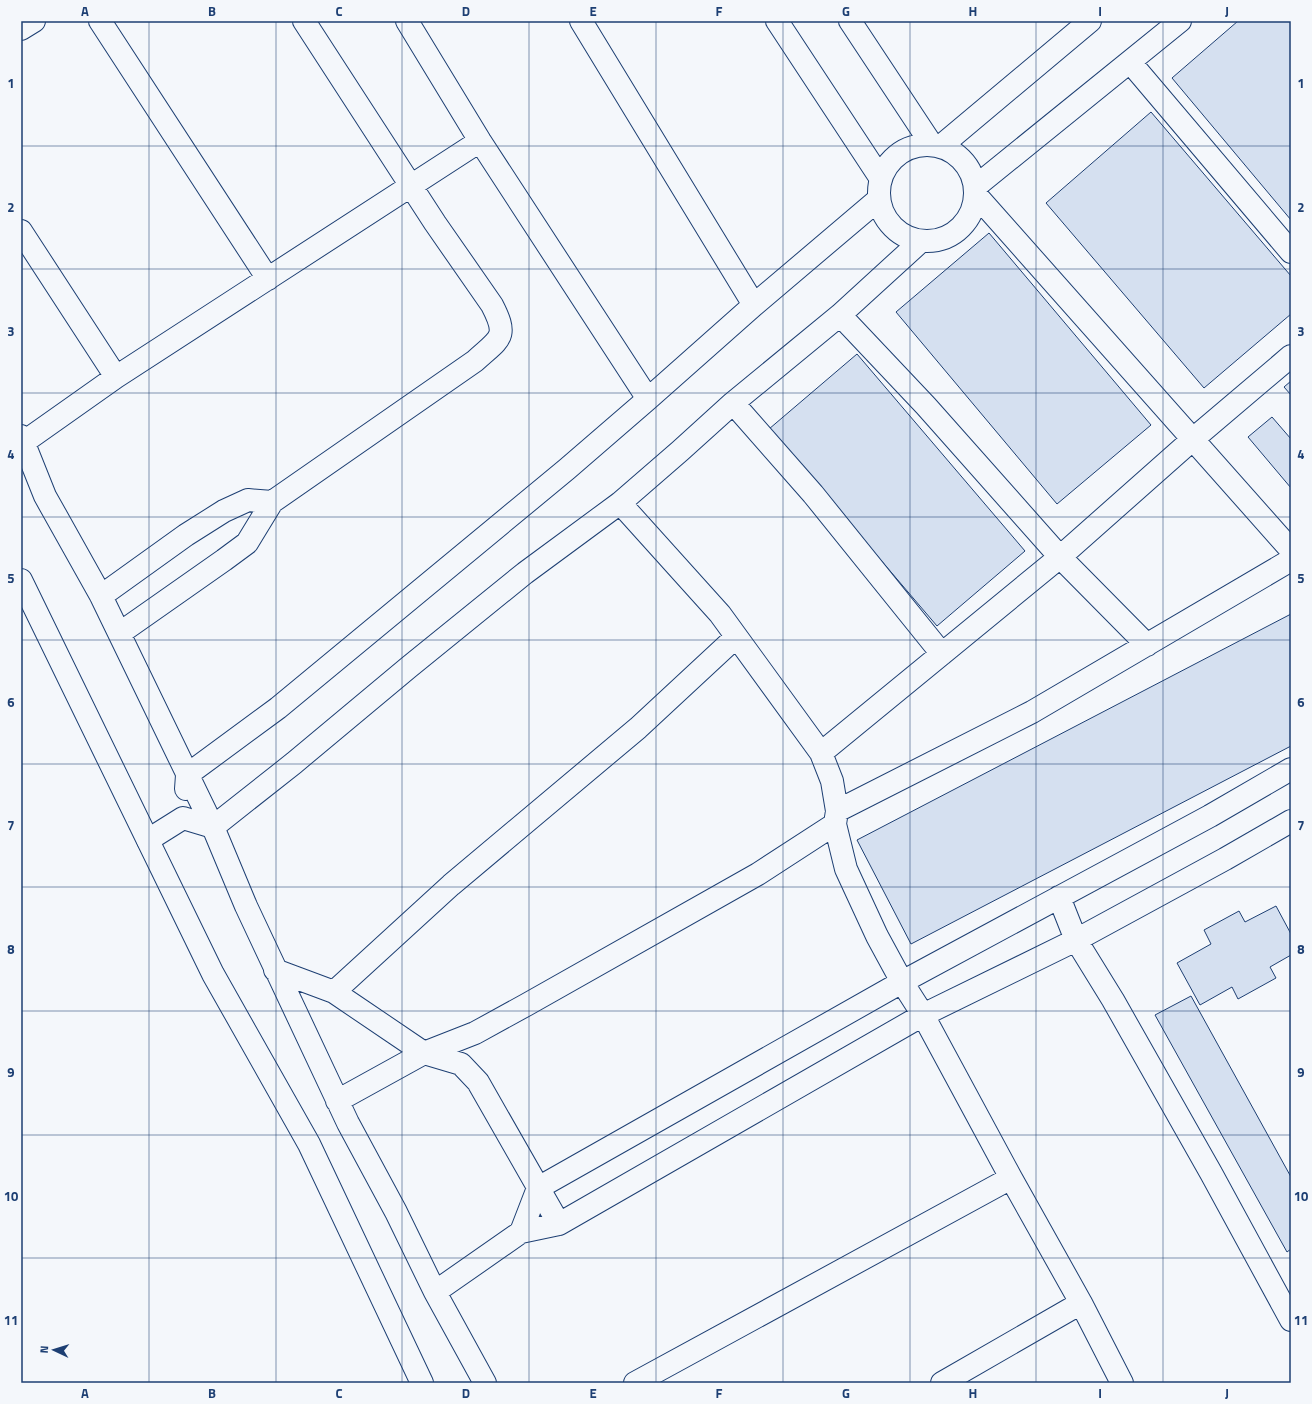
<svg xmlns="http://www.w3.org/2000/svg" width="1312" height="1404" font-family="'Titillium Web',sans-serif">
<rect width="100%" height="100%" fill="#f4f7fb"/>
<path fill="#d5e0f0" stroke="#1d3f73" d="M1238,21H1291V220L1172,78Z
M1151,112L1291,276V314L1204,388L1046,203Z
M989,233L1151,425L1057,504L896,312Z
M857,354L1025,551L937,626L769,429Z
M1291,381V395L1284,387Z
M1272,417L1291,439V488L1248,437Z
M1291,614V746L911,944L857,840Z
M1276,906L1291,934V955L1270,967L1276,978L1238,999L1232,987L1200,1005L1177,963L1211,944L1204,930L1239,911L1245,922Z
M1191,996L1291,1177V1249L1287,1252L1155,1015Z"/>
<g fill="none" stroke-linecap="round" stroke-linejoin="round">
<defs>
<path id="minor" d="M100,21L268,279
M407,21L480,141L648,399
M581,21L754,305
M777,21L881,179
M850,21L932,145
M21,29L34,21
M1130,62L1291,252
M879 193a48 48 0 1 1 96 0a48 48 0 1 1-96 0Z
M941,146L1090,21
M975,187L1180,21
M976,195L1291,550
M21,231L116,377
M840,315L926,406L1060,557L1147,645
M733,403L813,494L942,654
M21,436L45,496L101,596L213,827L246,906L348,1123L396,1212L435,1292L485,1383
M24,442L116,377L480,141
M620,503L720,614L821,753L832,781L837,811L835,824L846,869L877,936L902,982L923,1015L1011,1178L1081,1303L1122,1383
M101,596L186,535L224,511L248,500L272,502
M120,633L224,560L247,543L272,502L475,361C500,338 509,338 492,305L435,223L304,21
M821,753L1060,557L1192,440L1291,356
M186,789L187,775L278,708L567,469L648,399L754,305L879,199
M837,811L1032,712L1291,560
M148,840L183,818L213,827L294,763L409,667L525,573L620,503L680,451L733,403L840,315L921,241
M1059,897L1076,940L1113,1000L1211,1173L1291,1320
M275,970L334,992L424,1053L461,1064L478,1082L559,1224
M334,992L451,885L638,728L736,637
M337,1101L424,1053L475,1033L526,1005L758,874L835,824
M521,1232L538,1188L902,982L1210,816L1291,769
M435,1292L521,1232L559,1224L923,1015L1076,940L1225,859L1291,821
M635,1383L1011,1178
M942,1383L1081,1303"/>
<path id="secondary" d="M21,580L213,974L309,1144L422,1383"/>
</defs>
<use href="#minor" stroke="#1d3f73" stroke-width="24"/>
<use href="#secondary" stroke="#1d3f73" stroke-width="24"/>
<use href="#minor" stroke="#f4f7fb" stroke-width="22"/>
<use href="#secondary" stroke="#f4f7fb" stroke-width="22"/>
</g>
<path fill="none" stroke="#1d3f73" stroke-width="1" stroke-opacity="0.55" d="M149,21V1383M276,21V1383M402,21V1383M529,21V1383M656,21V1383M783,21V1383M910,21V1383M1036,21V1383M1163,21V1383M21,146H1291M21,269H1291M21,393H1291M21,517H1291M21,640H1291M21,764H1291M21,887H1291M21,1011H1291M21,1135H1291M21,1258H1291"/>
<rect width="1312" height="1404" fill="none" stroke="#f4f7fb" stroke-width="44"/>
<g transform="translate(54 1350) rotate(274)" stroke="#f4f7fb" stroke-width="3" paint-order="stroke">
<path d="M0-3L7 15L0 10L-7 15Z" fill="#1d3f73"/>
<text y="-6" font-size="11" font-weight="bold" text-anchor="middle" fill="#1d3f73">N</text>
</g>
<rect x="22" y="22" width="1268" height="1360" fill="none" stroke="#1d3f73" stroke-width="1.5"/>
<g font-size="13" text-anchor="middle" font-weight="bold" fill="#1d3f73">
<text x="85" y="16">A</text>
<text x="212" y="16">B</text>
<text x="339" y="16">C</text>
<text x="466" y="16">D</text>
<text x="593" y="16">E</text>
<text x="719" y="16">F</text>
<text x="846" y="16">G</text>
<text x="973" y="16">H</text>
<text x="1100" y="16">I</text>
<text x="1227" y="16">J</text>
<text x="11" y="88">1</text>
<text x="1301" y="88">1</text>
<text x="11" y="212">2</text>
<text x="1301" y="212">2</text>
<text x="11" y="336">3</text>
<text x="1301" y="336">3</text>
<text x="11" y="459">4</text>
<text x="1301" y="459">4</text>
<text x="11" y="583">5</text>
<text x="1301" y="583">5</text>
<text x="11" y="707">6</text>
<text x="1301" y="707">6</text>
<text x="11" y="830">7</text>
<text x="1301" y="830">7</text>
<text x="11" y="954">8</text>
<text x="1301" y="954">8</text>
<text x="11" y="1077">9</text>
<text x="1301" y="1077">9</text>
<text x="11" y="1201">10</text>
<text x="1301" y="1201">10</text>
<text x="11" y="1325">11</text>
<text x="1301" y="1325">11</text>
<text x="85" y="1398">A</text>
<text x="212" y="1398">B</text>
<text x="339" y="1398">C</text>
<text x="466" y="1398">D</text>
<text x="593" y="1398">E</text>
<text x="719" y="1398">F</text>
<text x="846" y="1398">G</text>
<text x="973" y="1398">H</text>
<text x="1100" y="1398">I</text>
<text x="1227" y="1398">J</text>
</g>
</svg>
